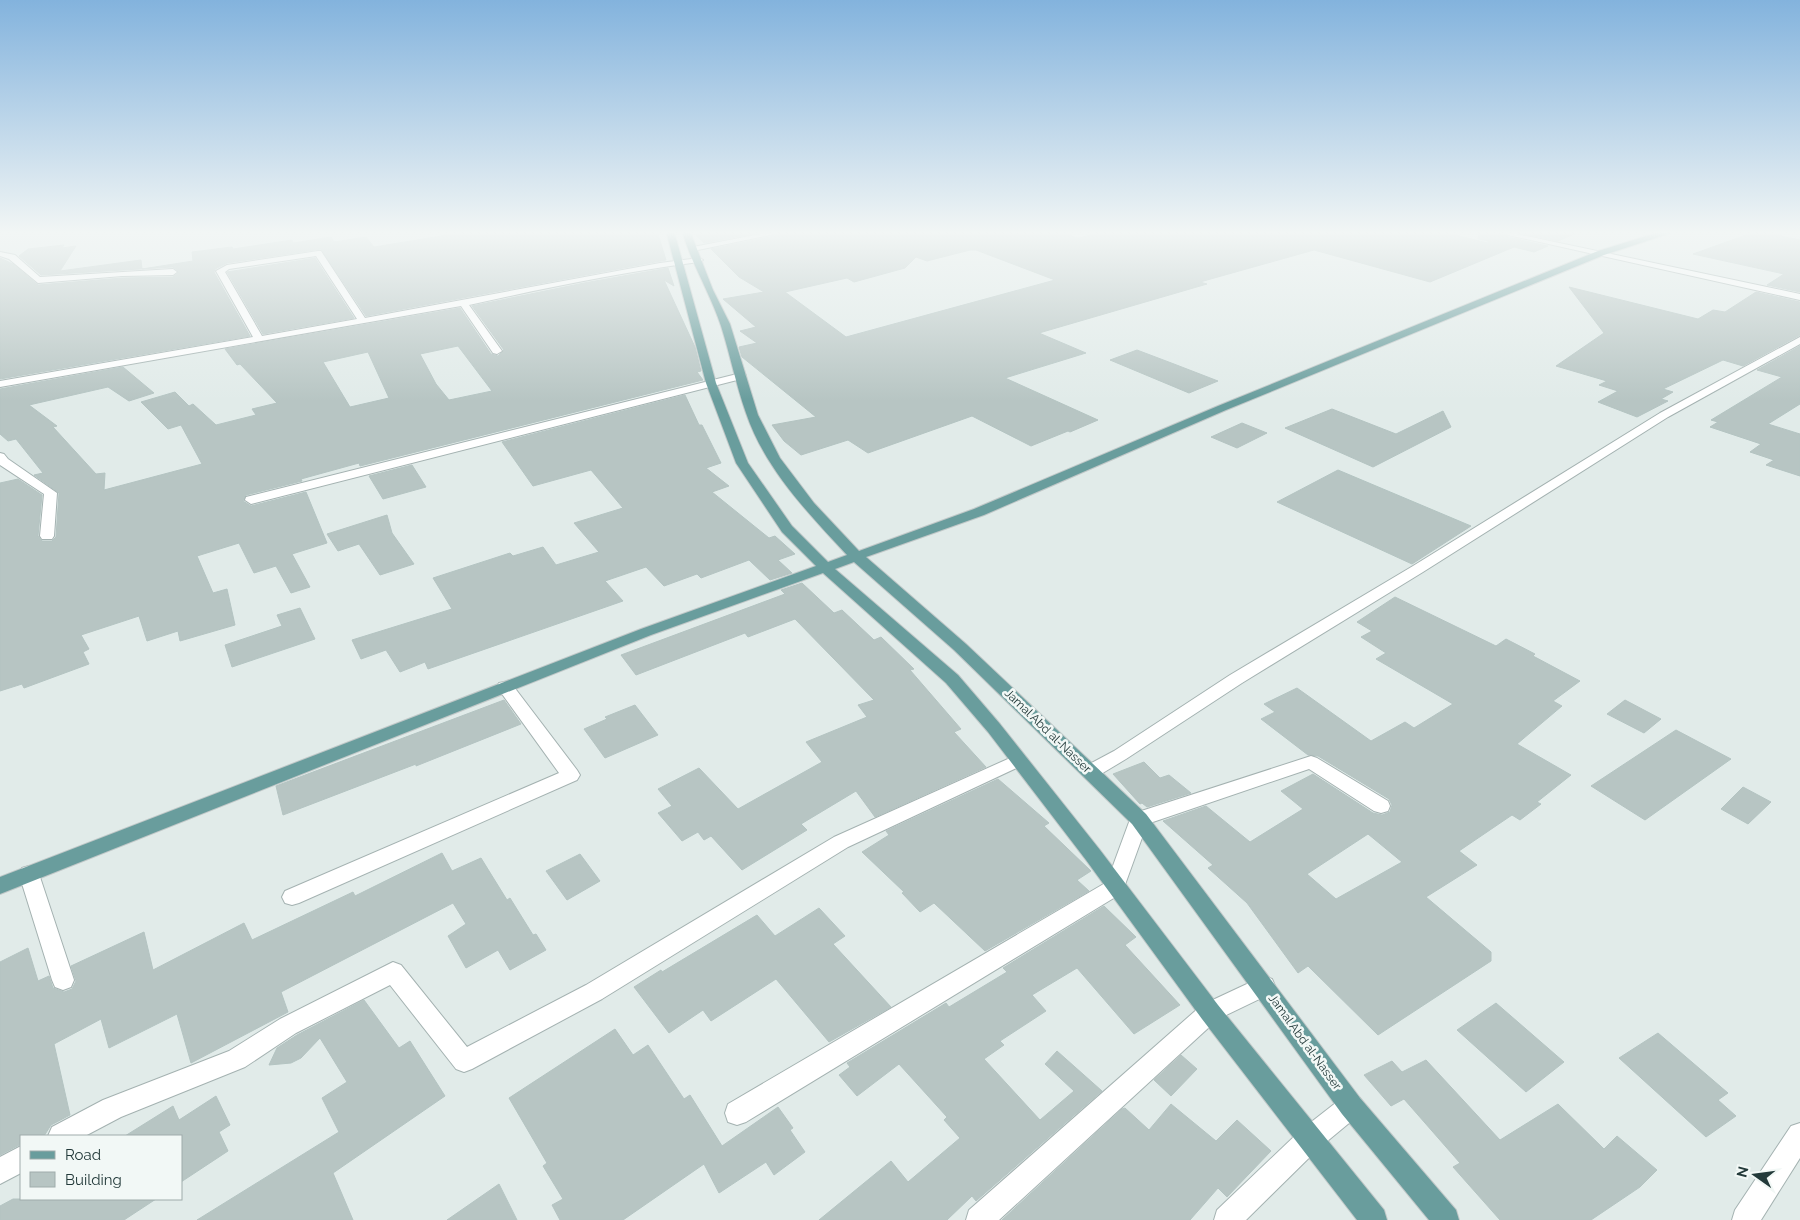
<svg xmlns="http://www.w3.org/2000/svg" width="1800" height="1220" font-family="Raleway,sans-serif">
<rect width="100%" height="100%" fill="#e1ebe9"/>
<path fill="#b7c5c3" stroke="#b4c4c2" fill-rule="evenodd" d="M472,231H657L666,260L366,316L321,249L227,263L215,269L214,272L250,336L0,379V258L13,264L38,285L122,278L173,277L179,272L173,267L41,275L19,256L28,249L64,245L62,248L76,246L60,271L141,260L142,269L193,261L192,252L232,247L233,249L292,240L293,243L331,237L334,242L366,237L374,247Z
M692,231H767L704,243Z
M791,231H1057L1078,238L1108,231H1446L1447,233L1488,243V241L1478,239L1479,231H1488L1490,233L1548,246L1534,252L1514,247L1430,282L1314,250L1200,282L1207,284L1039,333L1086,353L1005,378L1098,420L1070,432L1068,431L1031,446L972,416L868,453L848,440L801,455L784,441L772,425L816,417L742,357L739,347L757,343L740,331L756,327L723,299L764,292L739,277L711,249L789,233ZM970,250H976L1055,280L846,337L785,292L847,278L854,282L905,268L916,257L927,261Z
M1510,231H1581L1558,241Z
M1757,231L1800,240V292L1767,285L1784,274L1693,254Z
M315,258L354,318L263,334L227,272Z
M668,268L674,286L664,280L695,347L701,371L697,372L703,380L360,466L359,463L301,479L302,481L246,495L243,501L251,506L306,492L327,543L292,554L310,587L291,593L276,566L254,573L239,543L197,556L213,593L227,589L235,625L180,641L178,631L147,641L139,616L81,635L89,649L83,652L89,664L24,688L22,684L0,691V483L18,479L42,495L38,536L42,541H52L56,537L59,493L34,475L43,473L16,439L8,441L0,434V389L123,367L154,393L129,401L108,387L29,405L57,426L53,427L96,474L105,473L104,490L202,464L181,425L168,429L141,402L175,392L189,406L193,404L216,425L256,415L252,409L277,403L240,364L237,365L225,349L460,308L491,354L498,356L504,350L472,306L584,283ZM458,346L492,391L449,400L436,384L420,354ZM368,352L389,398L350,407L323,362Z
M1569,287L1698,319L1713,310L1725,312L1756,292L1800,302V335L1743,366L1723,360L1663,389L1673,392L1661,399L1668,401L1637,417L1598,402L1618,391L1599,385L1607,381L1556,366L1604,333Z
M1800,346V404L1768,424L1800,434V476L1766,465L1774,460L1750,452L1761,444L1710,427L1718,422L1711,420L1782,377L1757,370Z
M1137,350L1174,364L1218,381L1189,393L1110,360Z
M685,395L699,425H702L721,463L706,468L729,486L712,492L769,538L775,536L795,554L778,560L792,573L770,580L749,560L701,578L697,574L664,586L646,567L605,581L623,601L428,669L425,662L400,672L386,650L361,659L352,640L452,609L433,578L510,553L513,556L543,547L556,565L599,552L574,523L623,508L591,470L533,486L502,442Z
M1332,409L1396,434L1443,411L1451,427L1373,467L1285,428Z
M1242,423L1267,433L1237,448L1211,437Z
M412,465L426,487L383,499L369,476Z
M1338,470L1471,526L1412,564L1277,502Z
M387,515L392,533L414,564L380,575L359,544L338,551L327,534Z
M802,583L834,613L842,610L874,640L881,637L914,669L910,670L961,729L954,732L986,767L875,817L856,791L801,824L807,830L742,870L711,836L704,840L698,832L682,841L658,813L672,806L658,789L699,768L738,809L822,762L806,742L867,717L858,705L874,700L795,619L748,637L745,633L636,675L621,655L785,594L781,590Z
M1395,597L1496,646L1506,639L1535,654L1533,656L1580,681L1553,701L1562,706L1517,744L1571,775L1537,802L1541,804L1520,820L1512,815L1459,851L1477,865L1426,897L1491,952V961L1378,1035L1308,966L1298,973L1247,903L1208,868L1213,865L1163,821L1206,806L1250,842L1303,809L1281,791L1313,774L1373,813L1382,815L1390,812L1392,805L1389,799L1318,756L1308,755L1261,719L1275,712L1264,704L1297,688L1371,741L1405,722L1414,728L1453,704L1376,659L1386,653L1361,637L1372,631L1357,622ZM1368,834L1402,862L1336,899L1307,874Z
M300,608L315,639L232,667L225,645L282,626L277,615Z
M504,700L521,724L416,766V764L283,815L276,786Z
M1625,700L1661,719L1644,733L1607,714Z
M635,705L658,735L605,758L584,729L607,719L605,717Z
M1676,730L1731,759L1645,820L1591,786Z
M1144,762L1160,778L1169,775L1191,793L1147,807L1142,803L1140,804L1113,774Z
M998,779L1049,823L1044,826L1091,871L1077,880L1089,891L985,951L934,903L920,912L902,893L904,892L862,852L889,835L886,831Z
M1743,787L1771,802L1748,824L1721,809Z
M442,853L452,871L481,858L507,900L510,898L533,935L536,934L546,950L510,970L498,950L466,968L448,936L466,924L453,903L281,992L288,1012L191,1063L177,1014L109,1048L101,1019L54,1044L70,1115L51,1125L44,1136H21V1144L0,1155V962L28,948L38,981L49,976L53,988L64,992L72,989L76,981L71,966L144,932L153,970L244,923L252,940L353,892L355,896Z
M580,854L600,881L567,900L546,871Z
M1104,906L1136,937L1125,945L1180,1005L1134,1034L1077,968L1032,995L1046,1011L1000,1041L1004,1045L984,1059L1040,1120L1074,1091L1045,1064L1057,1051L1102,1091L976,1201L972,1196L947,1220H819L891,1161L908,1182L960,1138L944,1120L947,1117L899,1064L857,1096L839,1075L850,1067L847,1063L946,1003L949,1007L1007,972L1003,968Z
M819,908L845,936L833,944L891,1007L829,1042L776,979L711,1021L703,1010L669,1033L634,987L661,970L662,972L757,915L775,936Z
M364,1000L399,1048L410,1041L445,1096L333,1173L353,1220H197L339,1132L322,1098L347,1082L320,1038L301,1058L291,1063L269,1065L277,1048L297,1035Z
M1496,1003L1564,1062L1526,1092L1457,1030Z
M615,1029L633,1055L648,1045L684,1099L690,1095L722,1146L778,1107L793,1128L790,1130L805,1152L774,1175L766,1162L719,1193L704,1164L623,1220H560L552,1205L563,1199L543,1166L547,1163L509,1098Z
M1658,1033L1728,1093L1718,1100L1736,1116L1706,1137L1619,1058Z
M1181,1055L1197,1069L1171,1096L1154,1080Z
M1426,1060L1500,1140L1558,1104L1604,1149L1617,1136L1657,1170L1640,1187L1591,1220H1500L1453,1167L1460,1163L1404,1099L1391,1106L1364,1075L1392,1061L1402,1072Z
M216,1096L230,1125L219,1132L228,1151L181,1182V1136H125L173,1106L179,1120Z
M1171,1104L1216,1141L1237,1120L1271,1151L1227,1197L1218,1188L1190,1220H1002L1122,1109L1125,1108L1149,1130Z
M499,1184L517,1220H447Z
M13,1199H156L124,1220H0V1206Z"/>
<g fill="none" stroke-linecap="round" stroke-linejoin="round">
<defs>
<path id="minor" d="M775,231H789L693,251L689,249L693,247Z
M1490,231H1503L1800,294V300Z
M318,251H321L365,318L660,263L699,258L703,260L699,262C622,272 545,288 469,305L502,351L497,354L493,353L461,306L0,387V381L253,337L216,271L227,265ZM316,256L357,319L262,336L225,272L229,269Z
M0,252L15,255L40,277L173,269L177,272L173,275L122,276L38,283L9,259L0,256Z
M1800,337V344L1668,417L1423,572L1242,683L1126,759L1096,777L1090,778L1084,777L1081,772L1084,767L1114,751L1230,675L1413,566L1660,413Z
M741,373L745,374L746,376L745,378L251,504L245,500L246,497Z
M0,453L4,454L8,459L57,493L54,536L52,539H42L40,536L44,494L0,465Z
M505,682L511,683L577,770L580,775L577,780L299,903L292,905L285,903L282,897L285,891L559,773L497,687L499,683Z
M1019,754L1025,756L1028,760L1025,764L848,847L602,999L472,1069L464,1072L456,1069L390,985L296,1033L245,1067L121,1117L85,1136H48L52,1127L103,1100L229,1051L280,1019L393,962L401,965L467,1047L586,985L834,837Z
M1311,756L1317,758L1388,801L1390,806L1388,811L1381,813L1374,811L1309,769L1147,824L1122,893L746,1122L737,1125L728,1122L725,1113L728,1104L1107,882L1132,814Z
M29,866L36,868L39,874L74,980L71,987L63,990L55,987L52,980L19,874L22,868Z
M1264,976L1272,979L1275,986L1272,993L1218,1019L999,1220H966L969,1210L1202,1005Z
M1351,1094L1360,1098L1363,1106L1360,1114L1319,1148L1246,1220H1214L1217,1210L1301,1130L1342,1098Z
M1800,1123V1158L1761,1220H1732L1735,1210L1791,1126Z
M21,1146V1173L0,1184V1157Z"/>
<path id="major" d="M666,231H674L716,383L748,463L792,526L828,562L847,555C808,513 765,469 746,413C736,385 730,354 721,326C710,293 691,263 682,231H690L713,290L730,324L758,415L780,458L814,503L859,551L974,509L1218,406L1598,251L1662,231H1672L1671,233L1604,255L1226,410L984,515L866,557L966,644L1146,814L1360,1098L1456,1210L1459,1220H1429L1342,1114L1132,824L954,650L854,562L835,569L958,675L1000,724L1100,850L1218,1005L1384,1210L1387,1220H1357L1202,1019L1086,860L988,732L946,683L823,573L651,635L0,894V877L641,629L816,566L782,532L736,463L706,383Z"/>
</defs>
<use href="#minor" stroke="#a4b2b1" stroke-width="2"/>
<use href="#major" stroke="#c1c8c8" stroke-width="2"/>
<use href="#minor" fill="#fff" fill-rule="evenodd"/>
<use href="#major" fill="#699d9d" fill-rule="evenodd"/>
</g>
<linearGradient id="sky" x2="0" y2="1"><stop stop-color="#83b3dd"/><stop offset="0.58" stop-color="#f2f6f5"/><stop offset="1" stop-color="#f2f6f5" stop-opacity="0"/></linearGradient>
<rect width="1800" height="401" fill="url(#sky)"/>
<g text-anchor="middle" stroke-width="5" stroke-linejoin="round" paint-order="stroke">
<g font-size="12" fill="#233a3a" stroke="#f2f8f6">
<text transform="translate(1048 731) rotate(44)" y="4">Jamal Abd al-Nasser</text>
<text transform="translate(1305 1042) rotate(54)" y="4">Jamal Abd al-Nasser</text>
</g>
</g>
<rect x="20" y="1135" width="162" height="65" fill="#f2f8f6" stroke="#9facab"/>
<rect x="30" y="1151" width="25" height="8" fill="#699d9d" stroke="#9facab"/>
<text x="65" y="1160" font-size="15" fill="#233a3a">Road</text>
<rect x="30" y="1172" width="25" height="15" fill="#b7c5c3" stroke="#9facab"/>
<text x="65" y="1185" font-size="15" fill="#233a3a">Building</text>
<g transform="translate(1755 1175) rotate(284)" stroke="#f2f8f6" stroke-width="4" paint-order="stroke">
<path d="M0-4L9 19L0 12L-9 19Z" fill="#233a3a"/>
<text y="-8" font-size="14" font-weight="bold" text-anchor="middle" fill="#233a3a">N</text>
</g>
</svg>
